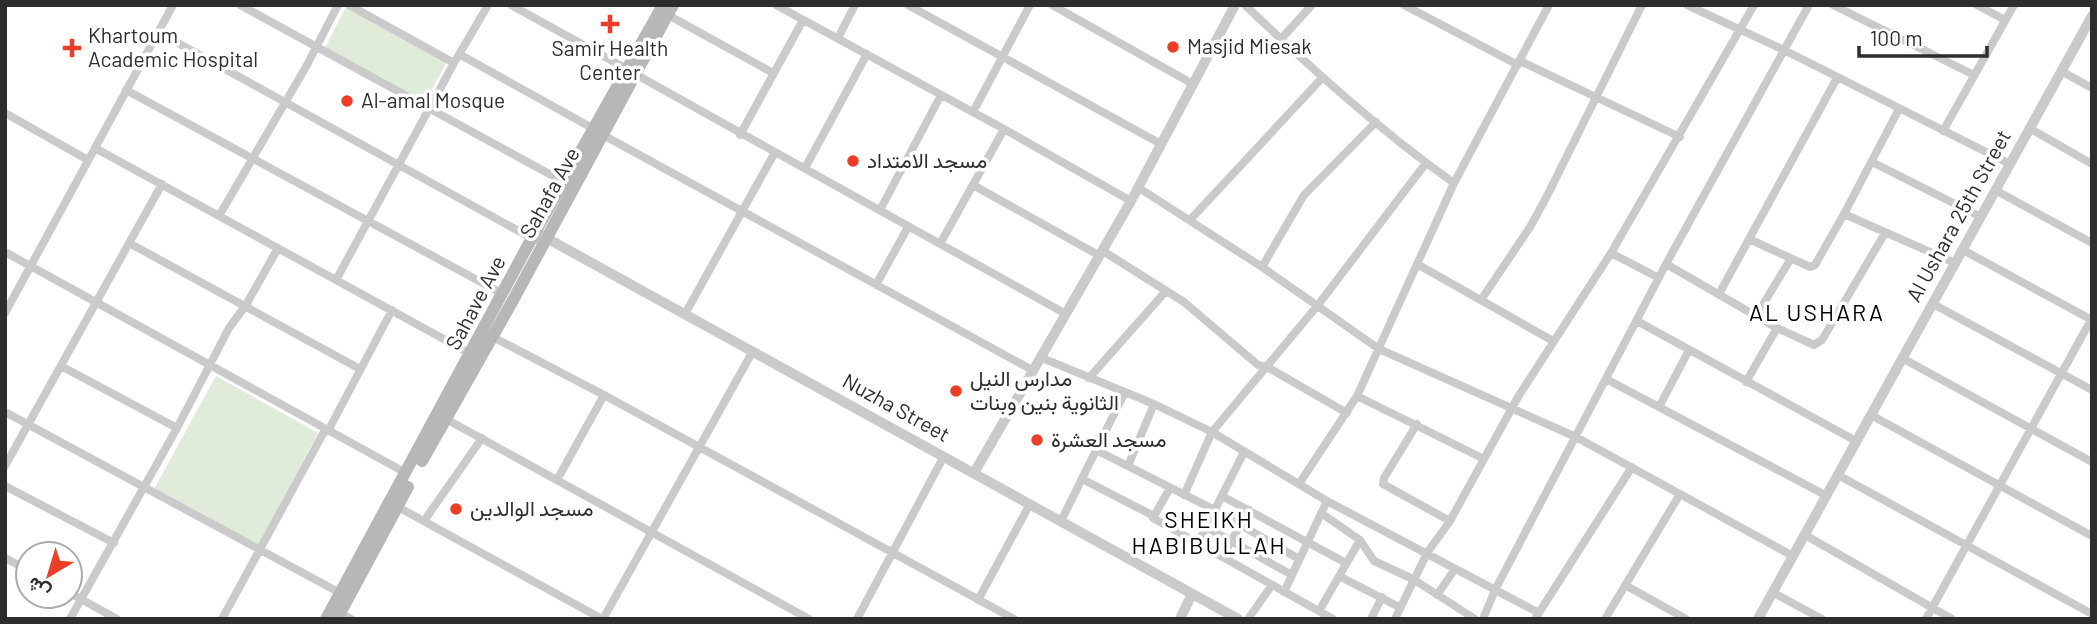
<svg xmlns="http://www.w3.org/2000/svg" width="2097" height="624" font-family="Barlow,Vazirmatn,sans-serif">
<rect width="100%" height="100%" fill="#fff"/>
<path fill="#e0ebda" d="M346,7L447,62L425,102L325,48Z
M216,376L318,433L258,546L154,489Z"/>
<g fill="none" stroke-linecap="round" stroke-linejoin="round">
<path stroke="#cacaca" stroke-width="8" d="M240,5L564,182
M349,5L454,63
M511,5L627,69
M776,5L1004,129L1131,201
M908,5L1161,144
M1052,5L1193,84
M1245,5C1311,68 1379,130 1454,183
M1404,5L1518,65
M1687,5L1784,50L2010,164
M1833,5L1974,75
M1977,5L2005,20
M668,15L773,73
M158,32L535,240
M838,38L855,5
M1281,39L1312,5
M459,54L594,129
M1520,61L1680,137
M2061,71L2092,88
M635,74L1066,314
M126,90L503,294
M973,112L1030,5
M5,113L88,160
M2029,128L2092,164
M1943,131L2014,5
M603,135L1034,371
M740,135L803,20
M95,148L471,354
M1872,162L1981,217
M805,168L867,54
M973,185L1100,256
M1139,188L1262,267L1379,349L1576,437L1793,556
M1995,190L2092,243
M880,210L941,95
M1844,214L1955,263
M219,216L307,65L338,5
M1190,220L1322,78
M1749,239L1810,267L1815,265L1844,214L1899,109
M129,243L360,369
M940,244L1004,129
M1963,250L2092,320
M1103,251L1184,302L1258,365L1267,367L1347,413
M5,252L406,473
M1611,253L1659,278
M1417,264L1553,341
M1666,264L1777,328L1814,345L1822,340L1885,233
M1262,267L1304,195L1376,122
M336,280L454,63L488,5
M876,285L908,227
M1719,294L1837,78
M1481,300L1530,227L1546,198L1642,5
M1933,304L2092,390
M5,313L173,5
M685,314L774,154
M1756,316L1790,260
M1637,321L1856,441
M491,336L604,395L1014,619
M1042,358L1154,404L1212,432L1327,501L1539,613
M1902,358L2092,462
M61,366L177,428
M1089,378L1166,291
M1606,379L1827,496
M1746,382L1777,328
M1357,396L1484,459
M1659,407L1689,350
M5,412L342,594
M1871,415L2092,536
M446,419L809,619
M1417,424L1384,478L1383,484L1450,521
M328,431L392,310
M1096,450L1215,510L1299,559
M5,466L162,184
M1128,466L1154,404
M1838,475L2092,614
M1082,479L1154,516
M557,480L604,395
M1299,484L1357,396L1454,183L1549,5
M5,486L114,543
M1170,488L1153,518L1333,619
M1184,495L1212,432L1318,305L1426,163
M1222,496L1346,563
M398,507L602,619
M1321,513L1360,540L1374,561L1413,579L1475,619
M424,521L482,438
M1061,521L1124,394
M1206,527L1292,575
M1805,535L1952,619
M1198,543L1244,452
M1222,557L1249,510
M5,558L28,570
M1339,576L1399,607
M1625,585L1686,619
M1284,592L1327,501
M1772,592L1822,619
M70,593L117,619
M1437,595L1455,569
M978,600L1030,504
M337,611L351,619
M1319,611L1360,540
M70,619L177,428L229,328L246,305L278,248
M222,619L325,430
M603,619L753,351
M857,619L944,456
M1248,619L1272,585
M1371,619L1382,597
M1395,619L1427,553L1450,521L1518,397L1611,253L1754,5
M1483,619L1495,590L1666,264L1809,5
M1535,619L1632,467
M1605,619L1680,494
M1926,619L2092,318"/>
<path stroke="#cacaca" stroke-width="10" d="M541,235L1238,619
M974,473L1131,201L1235,5
M1180,619L1192,594
M1758,619L2092,16"/>
<path stroke="#b7b7b7" stroke-width="12" d="M422,461L512,302L673,5
M326,619L532,238L663,5
M337,619L408,487"/>
</g>
<g fill="#ec3d27" stroke="#fff" stroke-width="2.5">
<path d="M606.5 13.5h7v7h7v7h-7v7h-7v-7h-7v-7h7z"/>
<circle cx="1173" cy="47" r="7"/>
<path d="M68.5 37.5h7v7h7v7h-7v7h-7v-7h-7v-7h7z"/>
<circle cx="347" cy="101" r="7"/>
<circle cx="853" cy="161" r="7"/>
<circle cx="956" cy="391" r="7"/>
<circle cx="1037" cy="440" r="7"/>
<circle cx="456" cy="509" r="7"/>
</g>
<g text-anchor="middle" stroke-width="7" stroke-linejoin="round" paint-order="stroke">
<g font-size="21" fill="#2d2d2d" stroke="#fff" text-anchor="start">
<text x="88" y="43">Khartoum<tspan x="88" dy="24">Academic Hospital</tspan></text>
<text x="1187" y="54">Masjid Miesak</text>
<text x="610" y="56" text-anchor="middle">Samir Health<tspan x="610" dy="24">Center</tspan></text>
<text x="361" y="108">Al-amal Mosque</text>
<text x="867" y="168">مسجد الامتداد</text>
<text x="970" y="386">مدارس النيل<tspan x="970" dy="24">الثانوية بنين وبنات</tspan></text>
<text x="1051" y="447">مسجد العشرة</text>
<text x="470" y="516">مسجد الوالدين</text>
</g>
<g font-size="21" fill="#2d2d2d" stroke="#fff">
<text transform="translate(550 193) rotate(-61)" y="7">Sahafa Ave</text>
<text transform="translate(1959 216) rotate(-61)" y="7">Al Ushara 25th Street</text>
<text transform="translate(476 303) rotate(-62)" y="7">Sahave Ave</text>
<text transform="translate(896 408) rotate(29)" y="7">Nuzha Street</text>
</g>
<g font-size="23" letter-spacing="2" fill="#000" stroke="#fff">
<text x="1817" y="321">AL USHARA</text>
<text x="1209" y="528">SHEIKH<tspan x="1209" dy="26">HABIBULLAH</tspan></text>
</g>
</g>
<rect width="2097" height="624" fill="none" stroke="#2d2d2d" stroke-width="14"/>
<g transform="translate(49 575) rotate(218)"><circle r="33" fill="#ffffff" stroke="#ababab" stroke-width="2"/>
<path d="M0-5L12 26L0 18L-12 26Z" fill="#ec3d27"/>
<text y="-10" font-size="19" font-weight="bold" text-anchor="middle" fill="#2d2d2d">ش</text>
</g>
<path d="M1859 46v10h128v-10" fill="none" stroke="#2d2d2d" stroke-width="3.5"/>
<text x="1870" y="46" font-size="21" fill="#2d2d2d" stroke="#ffffff" stroke-width="5" paint-order="stroke">100 m</text>
</svg>
